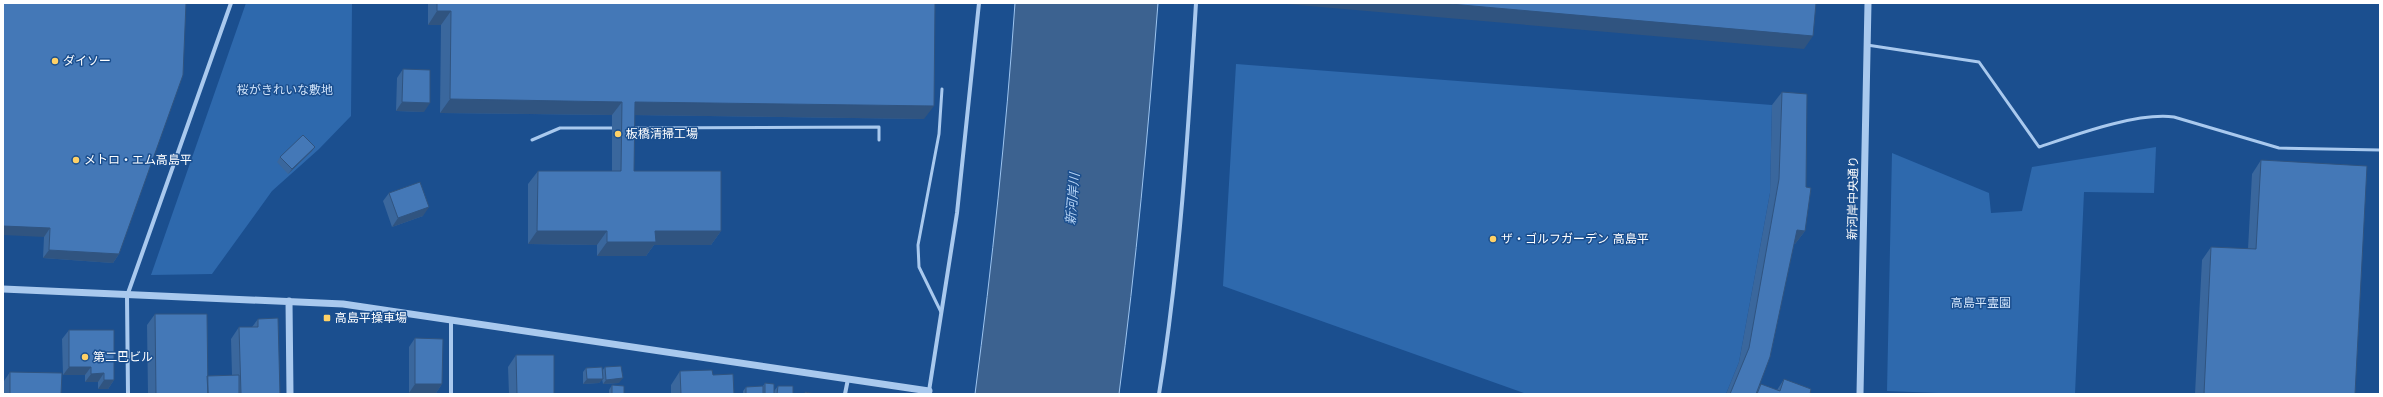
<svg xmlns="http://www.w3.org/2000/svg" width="2383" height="397" font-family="'Work Sans','Noto Sans JP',sans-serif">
<rect width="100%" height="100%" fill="#1b4f8f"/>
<path fill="#2e69ad" d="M246,3H352L351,116L319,149L272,191L212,274L151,275Z
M1236,64L1772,105L1770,193L1739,362L1726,394H1527L1223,286Z
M2156,147L2154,193L2084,192L2075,394H1963L1887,391L1892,153L1989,193L1991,213L2022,211L2032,167Z"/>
<path fill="#3c6290" stroke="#9cc4f0" d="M1015,3H1158C1148,134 1136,264 1119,394H975C992,264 1006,134 1015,3Z"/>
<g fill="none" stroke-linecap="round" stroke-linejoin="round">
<path stroke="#a9c9ee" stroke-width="3" d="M1867,45L1979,62L2039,147C2075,135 2137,112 2174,117L2279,148L2380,150
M631,128L879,127V140
M532,140L560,128H612
M941,312L919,267L918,245L939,134L942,89"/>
<path stroke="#a9c9ee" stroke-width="4" d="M451,320V394
M929,391L957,213L979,3
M128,394L127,296L231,3
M845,394L848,379
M1159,394C1180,265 1188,134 1196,3"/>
<path stroke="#a9c9ee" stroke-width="7" d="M3,289L343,304L929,391L928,394
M289,301L290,394
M1860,394L1868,3"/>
</g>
<path fill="#3a679d" d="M3,3L119,254L113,263L43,258L44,237Z
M428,3H935L924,119L634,115V171L721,231L711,245H654L646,256H597V245L528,244V184L538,171H612V115L440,113L441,25H428Z
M403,69L424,112L396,111L397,78Z
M1782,92L1805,231L1795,244H1794L1759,385L1777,390L1784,379L1810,394H1726L1739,362L1770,193L1772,105Z
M312,151L288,174L277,162L280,157Z
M2261,160L2355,394H2195L2202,260L2211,247L2248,249L2252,174Z
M389,193L423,216L392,227L383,201Z
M155,314L207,376L232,375L231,339L239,327H252L258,319L280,394H148L147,325Z
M69,330L114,380L108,389H98V382H85V375H63L62,339Z
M415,338L442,384L436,393H409V347Z
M516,355L554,394H509L508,367Z
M605,367L619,383L603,384L602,379L599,383L583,384V372L586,368L602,371Z
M680,371L713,375L734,394H671V385Z
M10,372L61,394H4V381Z
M765,383L774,394H743V391L746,387L763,386Z
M612,385L624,394H609V390Z
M778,386L793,394H774V391Z"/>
<path fill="#305480" d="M1287,3H1439L1813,36L1804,49L1286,4Z
M437,11H451L441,25H428Z
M450,99L622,102L612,115L440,113Z
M402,102L430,103L424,112L396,111Z
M635,102L934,106L924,119L625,115Z
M315,147L312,151L288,174L292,169Z
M429,207L423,216L392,227L398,218Z
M3,226L50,228L44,237L3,235Z
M1797,230L1805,231L1795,244H1787Z
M537,231H607L597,245L528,244Z
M655,231H721L711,245H654L646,256H597L607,242Z
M49,250L119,254L113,263L43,258Z
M69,367H91L85,375H63Z
M104,373L98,382H85L91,374Z
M623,378L619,383L603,384L606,380Z
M587,379H603L599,383L583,384Z
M104,380H114L108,389H98Z
M415,384H442L436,393H409Z"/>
<path fill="#4478b7" stroke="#305480" d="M3,3H186L183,75L119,254L49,250L50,228L3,226Z
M437,3H935L934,106L635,102L634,171H721V231H655L656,242H607V231H537L538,171H621L622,102L450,99L451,11H437Z
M1439,3H1816L1813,36Z
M403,69L430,70V103L402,102Z
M1782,92L1807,94L1806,187L1811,188L1805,231L1797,230L1770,357L1756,394H1730L1749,348L1779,179Z
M303,135L315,147L292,169L280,157Z
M2261,160L2367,166L2355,394H2204L2211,247L2256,249Z
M420,182L429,207L398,218L389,193Z
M155,314H207L208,394H156Z
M278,318L280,394H241L239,327H258V319Z
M69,330H114V380H104V373L91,374V367H69Z
M415,338L443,339L442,384H415Z
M516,355H554V394H517Z
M621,366L623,378L606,380L605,367Z
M602,367L603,379H587L586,368Z
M712,370L713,375L733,374L734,394H681L680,371Z
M10,372L62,373L61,394H10Z
M239,375V394H208L207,376Z
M1784,379L1811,389L1810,394H1757L1761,384L1780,391Z
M765,383L774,384V394H765Z
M612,385L624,386V394H612Z
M763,386V394H746V387Z
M778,386H793V394H777Z
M805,392L815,394H805Z"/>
<g fill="#ffd166" stroke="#1b4f8f" stroke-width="1.5">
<circle cx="55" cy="61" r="4"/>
<circle cx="618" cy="134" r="4"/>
<circle cx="76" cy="160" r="4"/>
<circle cx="1493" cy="239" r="4"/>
<rect x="323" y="314" width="8" height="8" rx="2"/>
<circle cx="85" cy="357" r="4"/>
</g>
<g text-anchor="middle" stroke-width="3" stroke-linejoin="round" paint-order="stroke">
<g font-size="12" fill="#fff" stroke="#1b4f8f" text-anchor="start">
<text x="63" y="65">ダイソー</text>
<text x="626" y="138">板橋清掃工場</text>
<text x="84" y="164">メトロ・エム高島平</text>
<text x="1501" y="243">ザ・ゴルフガーデン 高島平</text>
<text x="335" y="322">高島平操車場</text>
<text x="93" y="361">第二巴ビル</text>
</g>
<g font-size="12" fill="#cfe3fa" stroke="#1b4f8f">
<text x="285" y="94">桜がきれいな敷地</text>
<text x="1981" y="307">高島平霊園</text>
</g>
<g font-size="12" fill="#fff" stroke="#1b4f8f">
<text transform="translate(1853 198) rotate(-89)" y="4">新河岸中央通り</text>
</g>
<g font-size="13" font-style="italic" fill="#b5d3f5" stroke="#1b4f8f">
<text transform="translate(1072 199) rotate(-85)" y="5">新河岸川</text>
</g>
</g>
<rect width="2383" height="397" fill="none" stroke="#ffffff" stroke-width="8"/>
</svg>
